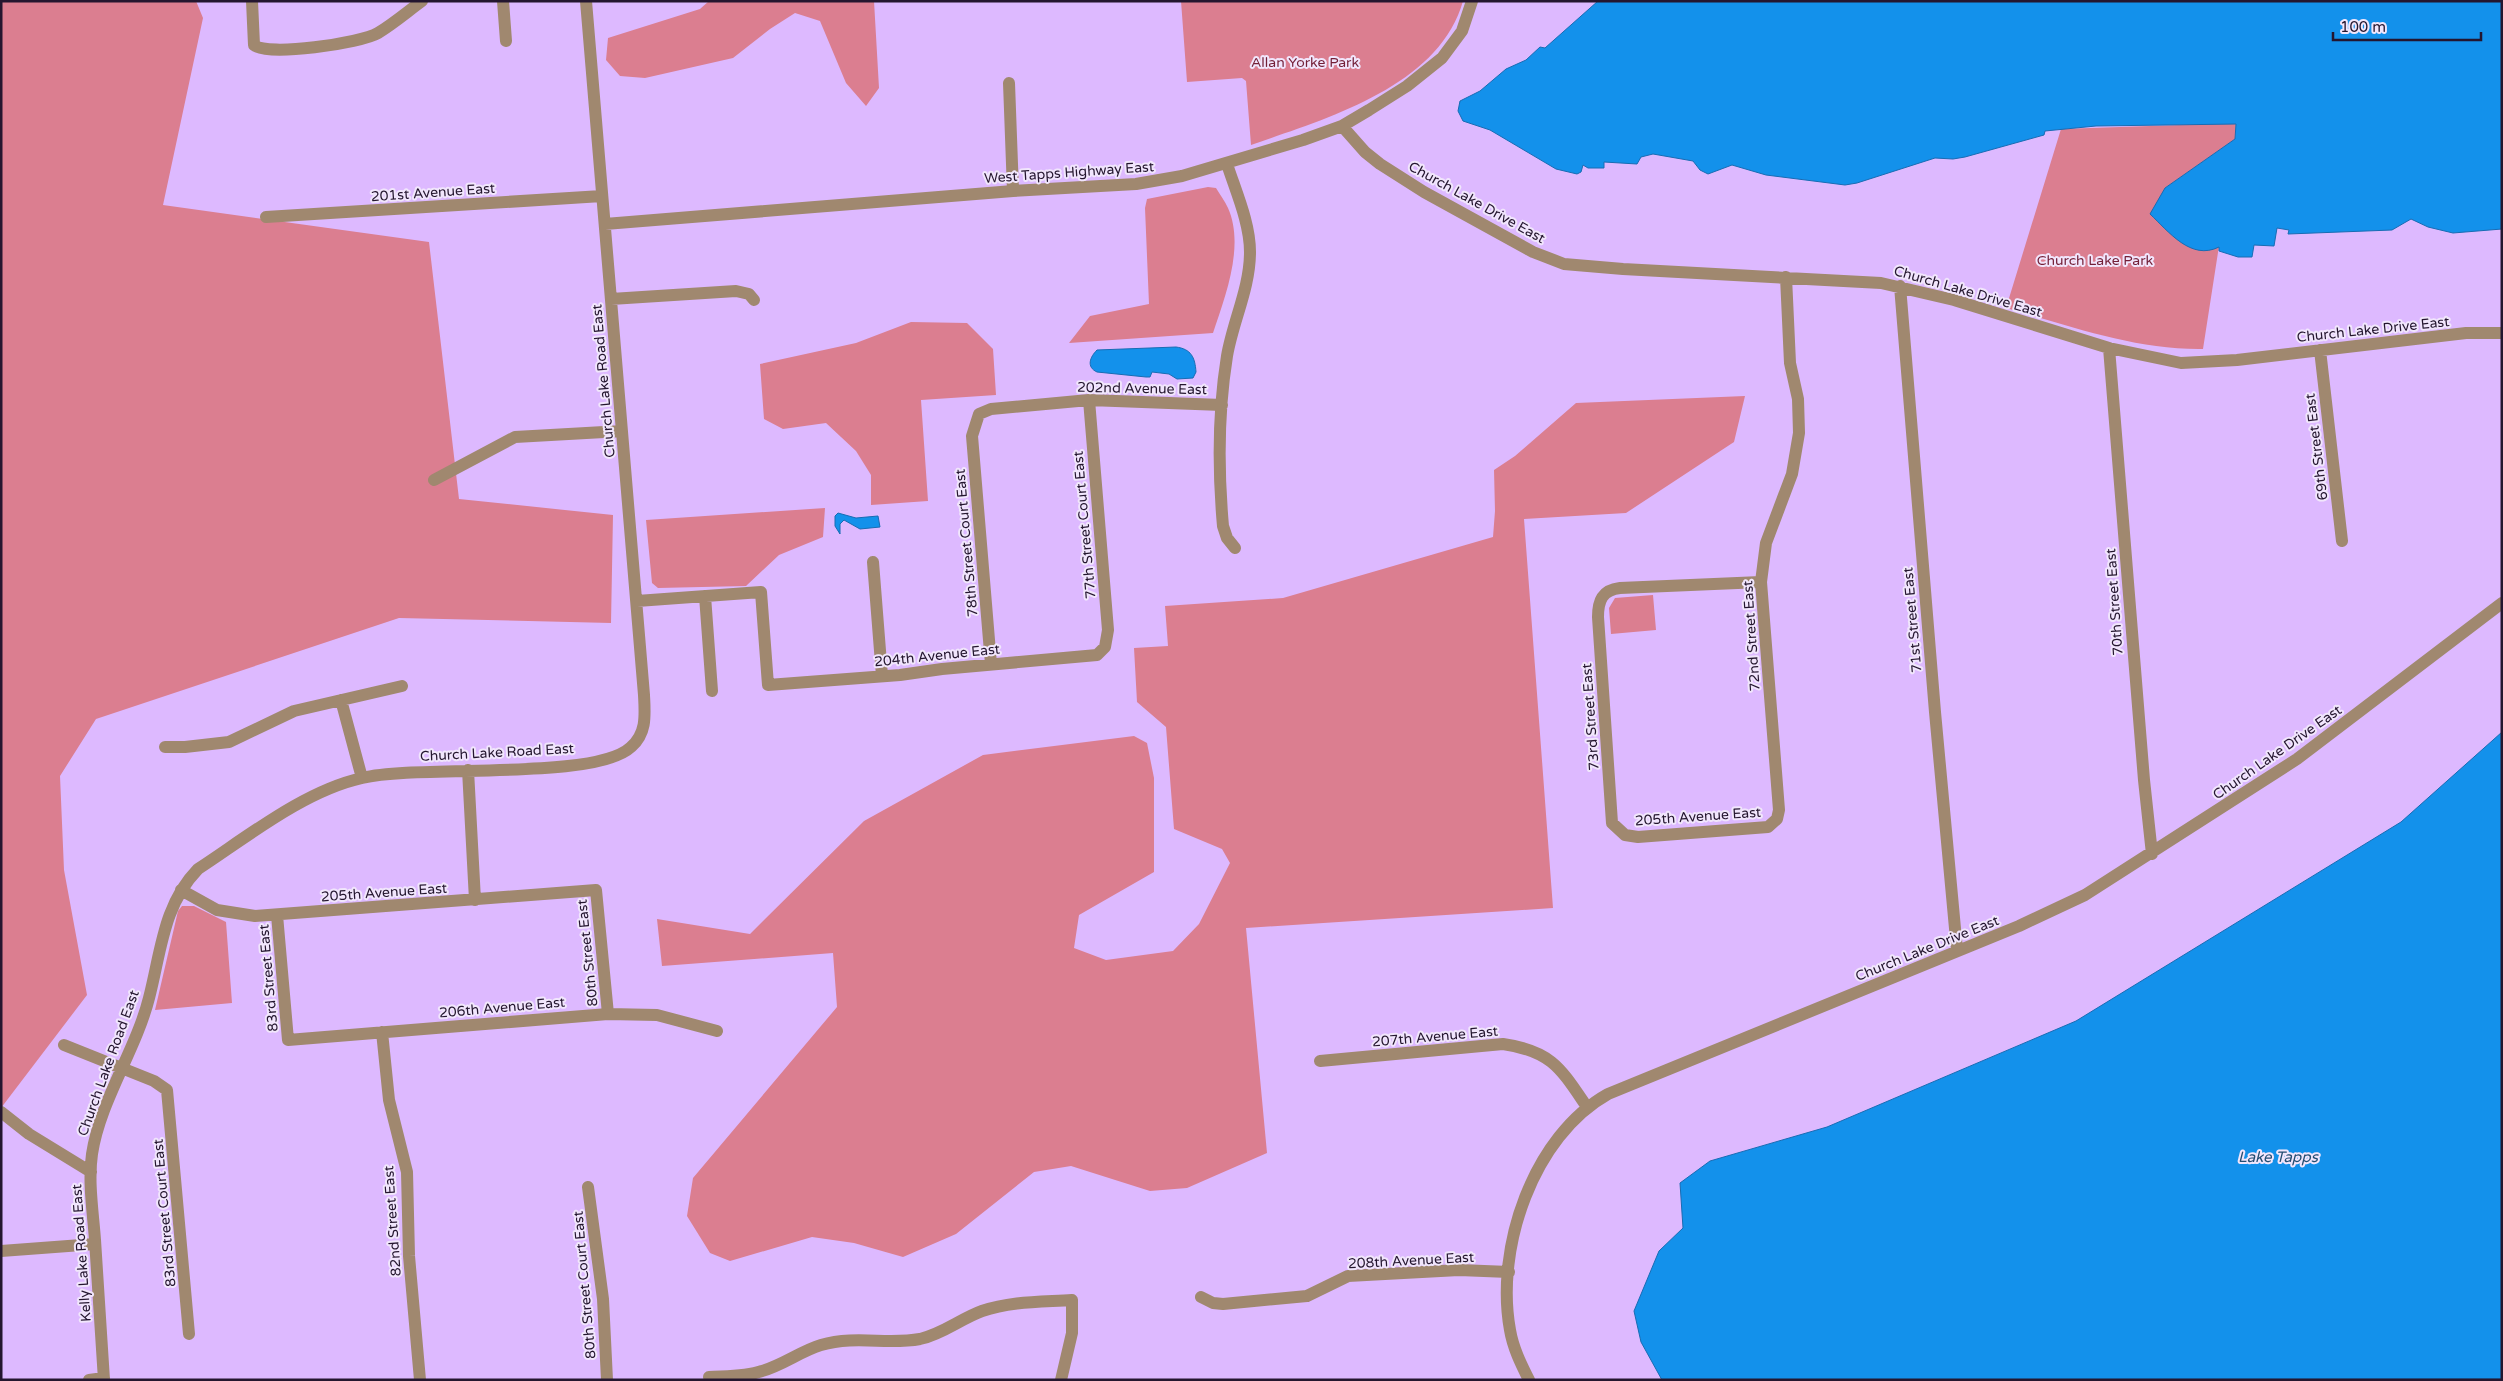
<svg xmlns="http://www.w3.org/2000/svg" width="2503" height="1381" font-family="'Varela Round',sans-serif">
<rect width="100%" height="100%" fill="#ddb9ff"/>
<path fill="#db7e90" d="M1,1H196L203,18L163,205L429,242L459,499L613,515L611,623L399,618L96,719L60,776L64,870L87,995L1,1108Z
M709,1H874L879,88L866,106L846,83L820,21L795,13L770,29L733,58L645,78L620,76L606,60L608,38L700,9Z
M1181,1H1463C1439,87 1325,119 1251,145L1246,81L1242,78L1187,82Z
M2209,124H2236L2235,139L2165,188L2219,246L2203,349C2135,350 2071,326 2006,308L2061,129Z
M1208,187L1216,188C1220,195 1225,201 1228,208C1245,246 1225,297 1213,333L1069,343L1090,316L1149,304L1145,208L1147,199Z
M911,322L967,323L993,349L996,395L921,400L928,501L871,505V475L856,451L826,423L783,429L764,419L760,364L856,343Z
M1745,396L1734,442L1626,513L1524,519L1553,908L1246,928L1267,1153L1187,1188L1150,1191L1071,1166L1034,1172L956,1234L903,1257L854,1243L812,1237L730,1261L710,1253L687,1216L693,1178L837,1007L833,953L662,966L657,919L750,934L864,821L983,755L1134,736L1147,743L1154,778V872L1079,915L1074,948L1106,960L1173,951L1199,924L1230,863L1222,849L1174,829L1166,727L1137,702L1134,648L1168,646L1165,606L1283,598L1493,537L1495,511L1494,470L1515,456L1576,403Z
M825,508L823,537L779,555L746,586L658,588L652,583L646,520Z
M1653,595L1656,630L1611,634L1609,608L1615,598Z
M182,906H194L226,922L232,1003L155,1010L178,911Z"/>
<path fill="#1391eb" stroke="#186cb3" d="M1598,1H2502V229L2453,233L2428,227L2411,219L2392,230L2288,234L2289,230L2277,228L2274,246L2254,245L2252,257H2238L2219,251V247C2191,261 2169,232 2150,214L2165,188L2235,139L2236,124L2096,126L2045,131L2044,135L1965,157L1953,159L1935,158L1857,183L1845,185L1766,175L1732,165L1708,174L1700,170L1693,161L1653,154L1641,157L1637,164L1604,162V168H1588L1583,165L1581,172L1577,174L1556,169L1490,130L1463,121L1458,111L1460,101L1480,91L1506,69L1526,60L1540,47L1545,48Z
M1176,347C1191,349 1195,357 1196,372L1193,378L1177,379L1169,374L1152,372L1150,377H1146L1097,372C1086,367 1090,357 1097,350Z
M838,513L856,518L878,516L880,527L860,529L844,520L840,524V534L835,526V516Z
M2502,732V1379L1662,1380L1641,1342L1634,1311L1659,1251L1683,1228L1680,1183L1710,1161L1827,1127L2076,1021L2401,822Z"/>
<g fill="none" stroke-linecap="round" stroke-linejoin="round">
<path stroke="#a0886f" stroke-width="12" d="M252,1L254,45C267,57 361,43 378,33C393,24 407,12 422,1
M503,1L506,41
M1009,83L1013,191
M1342,126L1365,152L1380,164L1424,192L1533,252L1564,264L1623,269L1881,283L1954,300L2109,348L2181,363L2237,360L2466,333H2502
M1227,164C1236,192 1250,223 1250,252C1250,288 1233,321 1227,356C1218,412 1218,470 1223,526L1227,538L1235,548
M266,217L602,196
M605,224L1013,191L1136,184L1182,176L1303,140L1342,126L1369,110L1407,86L1442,58L1462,31L1472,1
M1900,286L1935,712L1957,950
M611,299L736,291L749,294L754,300
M2109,348L2144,780L2152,854
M2320,350L2342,541
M434,480L515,437L622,431
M873,562L882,676
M1761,582L1620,588C1602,590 1598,601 1598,617L1612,823L1625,835L1638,837L1768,827L1777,819L1779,810L1761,582L1766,543L1792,474L1799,433L1798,399L1790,363L1786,277
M705,596L712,691
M637,601L761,592L768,685L900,675L942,669L1097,655L1105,647L1108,630L1089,400
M991,664L972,436L979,414L991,409L1089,400L1222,405
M341,700L362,778
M165,747H185L229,742L294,711L402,686
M468,770L475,900
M181,890L217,910L255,916L596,890L608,1014
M277,915L288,1040L608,1014L657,1015L717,1031
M382,1032L389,1100L407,1172L409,1256L420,1380
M64,1045L154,1081L167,1090L189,1334
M1320,1061L1503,1044C1552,1051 1561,1069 1587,1107
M1,1112L29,1134L91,1172
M588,1187L603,1299L607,1380
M1,1251L95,1244
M1201,1297L1213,1303L1223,1304L1307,1296L1348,1276L1459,1270L1509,1272
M709,1377C727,1376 745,1377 762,1371C783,1365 801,1351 821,1345C856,1335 887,1345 920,1339C943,1334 960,1319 982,1311C1011,1301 1042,1302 1072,1300V1333L1061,1380
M89,1380L104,1378
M104,1380C101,1333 98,1287 95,1240C93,1212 88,1182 92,1154C100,1101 136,1050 149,998C161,952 163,905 198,869C247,837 304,791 362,778C420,764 595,781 631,747C647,733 645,715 644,695L586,1
M1529,1380C1521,1364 1513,1348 1510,1330C1495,1248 1533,1136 1608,1094L2019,926L2085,895L2297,759L2502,603"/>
</g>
<g text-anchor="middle" stroke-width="4" stroke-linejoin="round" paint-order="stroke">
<g font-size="14" fill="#731f37" stroke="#f1e6fc">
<text x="1305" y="67">Allan Yorke Park</text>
<text x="2095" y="265">Church Lake Park</text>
</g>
<g font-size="14" fill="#24162f" stroke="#f1e6fc">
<text transform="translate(1069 172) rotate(-4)" y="5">West Tapps Highway East</text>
<text transform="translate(433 192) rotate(-4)" y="5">201st Avenue East</text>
<text transform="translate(1477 202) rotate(29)" y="5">Church Lake Drive East</text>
<text transform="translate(1968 291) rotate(16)" y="5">Church Lake Drive East</text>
<text transform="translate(2373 329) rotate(-6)" y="5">Church Lake Drive East</text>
<text transform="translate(603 381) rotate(-95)" y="5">Church Lake Road East</text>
<text transform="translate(1142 388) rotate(1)" y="5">202nd Avenue East</text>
<text transform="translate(2316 447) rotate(-97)" y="5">69th Street East</text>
<text transform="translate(1084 525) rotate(-95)" y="5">77th Street Court East</text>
<text transform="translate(966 543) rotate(-95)" y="5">78th Street Court East</text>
<text transform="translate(2114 602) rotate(-94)" y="5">70th Street East</text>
<text transform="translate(1912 620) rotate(-95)" y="5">71st Street East</text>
<text transform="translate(1751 636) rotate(-94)" y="5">72nd Street East</text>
<text transform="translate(937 655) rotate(-6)" y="5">204th Avenue East</text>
<text transform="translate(1590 717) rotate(-94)" y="5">73rd Street East</text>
<text transform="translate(497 752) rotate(-3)" y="5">Church Lake Road East</text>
<text transform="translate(2277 752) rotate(-35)" y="5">Church Lake Drive East</text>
<text transform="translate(1698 816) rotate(-4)" y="5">205th Avenue East</text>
<text transform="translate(384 892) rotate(-4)" y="5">205th Avenue East</text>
<text transform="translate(1927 948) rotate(-22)" y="5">Church Lake Drive East</text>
<text transform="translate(587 953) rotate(-96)" y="5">80th Street East</text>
<text transform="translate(268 978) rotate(-95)" y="5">83rd Street East</text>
<text transform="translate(502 1007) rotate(-5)" y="5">206th Avenue East</text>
<text transform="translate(1435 1036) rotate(-5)" y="5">207th Avenue East</text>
<text transform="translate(108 1063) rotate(-70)" y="5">Church Lake Road East</text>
<text transform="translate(164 1213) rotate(-95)" y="5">83rd Street Court East</text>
<text transform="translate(392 1221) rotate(-94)" y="5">82nd Street East</text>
<text transform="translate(81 1253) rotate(-94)" y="5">Kelly Lake Road East</text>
<text transform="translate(1411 1260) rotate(-3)" y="5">208th Avenue East</text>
<text transform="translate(584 1285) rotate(-95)" y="5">80th Street Court East</text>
</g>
<g font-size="15" font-style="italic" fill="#234d72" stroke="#f1e6fc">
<text x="2278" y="1162">Lake Tapps</text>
</g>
</g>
<rect width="2503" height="1381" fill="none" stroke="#24162f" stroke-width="5"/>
<path d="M2333 32v8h148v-8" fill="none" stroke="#24162f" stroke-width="2.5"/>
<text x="2340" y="32" font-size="15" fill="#24162f" stroke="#f1e6fc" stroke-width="4" paint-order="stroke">100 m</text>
</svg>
